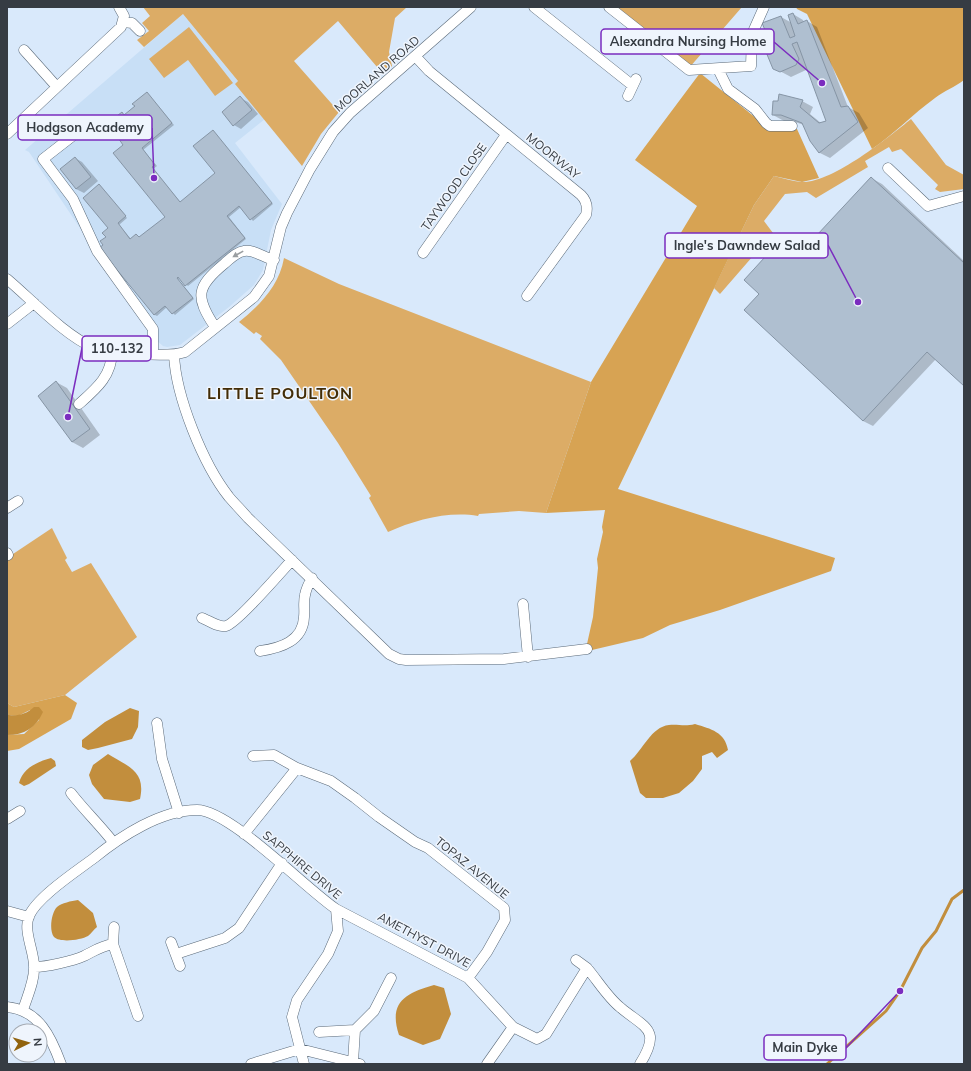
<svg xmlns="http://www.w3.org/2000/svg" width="971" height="1071" font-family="Mulish,sans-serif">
<rect width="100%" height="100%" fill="#d9e9fb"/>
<path fill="#c8dff6" d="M183,14L238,81L236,84L265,119L235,143L282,204L271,230L263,270L254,285L229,307L180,345L167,347L163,346L150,335L137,313L29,152L25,150Z"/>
<path fill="#dcac66" d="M143,7H407L395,18L389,52L392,66L383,74L338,21L294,61L339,112L321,134L302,166L235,84L238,81L183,14L144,47L137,40L149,31L142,23L150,16Z
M613,7H742L689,68Z
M189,27L233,83L215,96L188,60L164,78L149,59Z
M911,119L946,165L964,175V189L940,192L935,189L938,185L901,149L892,152L889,147L865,161L868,167L816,198L807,192L785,194L764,221L773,233L720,294L714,288L754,205L774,176C783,178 792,181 801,182C831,184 889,137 911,119Z
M284,258L339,284L591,382L546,513L519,511L479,514L478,516C448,511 415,520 388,532L369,498L371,496L338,443L281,360L260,339L262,336L256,332L254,334L239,322C260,305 279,286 284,258Z
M52,528L67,558L65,560L72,572L91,563L137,637L65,695L14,707L7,703V558Z"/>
<path fill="#d7a353" d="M796,7H962L964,8V80C955,87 944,91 935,98C913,114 894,134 872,149L807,14L797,9Z
M700,73L766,126L779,130L797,129L819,178L802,182L774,176L754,205L618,489L835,558L831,571L720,610L670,625L643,638L592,650L587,644L593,617L598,568L597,559L603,532L602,527L605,510L546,513L591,382L697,206L635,160Z
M65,695L77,703L71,719L19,749L7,751V735L24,734L39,720L30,710L18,716L9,715L7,712V703L14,707Z"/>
<path fill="#c28e3d" d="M34,707H39L43,712C36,728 24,735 7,735V712L9,715C18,716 27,714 34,707Z
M130,708L139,711L138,727L132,739L98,748L88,750L82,747V740L105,722Z
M695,724C711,729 725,732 728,750L717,758L712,752L702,756V769L693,781L679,793L663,798H646L640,793L630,761C643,750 651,727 669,725C679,724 684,727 695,724Z
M108,754C129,767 146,771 140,799L130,802L104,799L92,784L89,775L93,765Z
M51,758L55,761L56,766L29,784L24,786L19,783C23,768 37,762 51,758Z
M78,900L93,913L97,927C94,929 91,934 88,936C81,940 60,943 54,937C49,931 51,913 57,907C62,903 71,901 78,900Z
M434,985L444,988L451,1014L440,1039L423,1045L399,1035C388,1002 406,993 434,985Z"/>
<path fill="#0003" d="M793,14L803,20L804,22L807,21L817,27L848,107L859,113L868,128L830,158L820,153L811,141L804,125L792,121H784L773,115L780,95L802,101L813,107L810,114L821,123L827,121L808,67L806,70L791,77L774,68V50L781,17L792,23Z
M147,93L174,125L143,150L157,166L153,169L181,203L216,174L213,131L273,204L253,221L241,207L229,217L246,239L188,286L180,278L178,279L194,299L175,315L167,307L157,316L155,315L101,249L105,245L109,229L100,186L127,218L119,225L131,239L139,238L166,217L124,145L122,113L125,116Z
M240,98L248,102L258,114L241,129L234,125Z
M75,158L82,162L98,181L84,193L76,189Z
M871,178L882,184L964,261V385L936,359L873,426L863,421L760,294L786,235L805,249Z
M56,382L67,388L100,435L83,448L72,442Z"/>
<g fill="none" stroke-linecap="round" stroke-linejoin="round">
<path stroke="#c28e3d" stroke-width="3" d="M827,1064L886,1011L900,991L922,948L936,931L952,899L964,890"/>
</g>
<path fill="#afbfd0" stroke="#8695a5" d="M793,13L798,24L807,20L841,107L848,106L858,122L819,153L810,141L802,123L781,115H772L773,101H778L779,94L803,100L800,107L819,123L826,121L797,42L792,44L799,59L796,65L780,72L773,69L766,52L773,49L762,23L781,16L790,38L795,36L788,15Z
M147,92L172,123L142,148L155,165L152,167L180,202L215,173L193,146L213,130L272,203L250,220L239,206L227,216L245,238L185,286L178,277L177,278L193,298L172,314L165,306L154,315L99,248L103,245L100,241L106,237L102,233L108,228L83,198L99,184L126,216L118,223L130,239L136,234L139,237L165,217L113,153L123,145L108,123L122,112L124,115L135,106L132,104Z
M240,96L252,110L233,126L222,112Z
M75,157L91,177L76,189L60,169Z
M871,177L964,263V386L927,352L863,421L744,310L759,294L744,280L786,234L803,250Z
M56,381L90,429L72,442L38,396Z"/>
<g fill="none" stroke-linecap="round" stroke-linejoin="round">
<defs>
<path id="minor" d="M534,7L632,85
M609,7L689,70L751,66L752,34L764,7
M124,22L132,23L140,31
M24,50L57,87
M416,57L429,71L581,195C587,201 588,207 586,215L527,296
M718,69L728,89L755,109L766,123L770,126H792
M628,96L636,79
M88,124L43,159L73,199L97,251L153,329V354
M7,134L121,27L124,16L119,7
M888,168L928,206L964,196
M423,253L506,135
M7,279C32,300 64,335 94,348C111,353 169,358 185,352L254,297L269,276L281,227L287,213L310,169L333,132L350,113L471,7
M7,324L34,303
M215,327C195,297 196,287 224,264C230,259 236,252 244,251C254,249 264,258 274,260
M174,355C176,397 203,464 229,497C235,504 242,511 248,518L389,654L399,659L406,660L504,659L587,649
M79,404C96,389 112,376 112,351
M7,508L18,501
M7,553L8,555
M523,604L528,657
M202,618C208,620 219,628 226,626C237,623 281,572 292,560
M260,651C281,648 303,641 304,617C305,609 303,603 305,595C306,589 309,583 312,578
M157,723L162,759L179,813
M253,756L274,755L297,768L331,781L355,798L379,817L415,842L428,848L504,908L505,920L487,952L468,978
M71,793C84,810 100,825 113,842
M7,819L20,811
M244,834L297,768
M336,909L468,978L513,1027L537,1039L546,1034L587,968C598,981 608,998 621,1008C645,1028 662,1029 640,1064
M7,911L29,917
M171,942L180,966
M113,944L114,927
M176,954L225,938L239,928L282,863
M576,960L587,968
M35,967C46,967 73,961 84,956C94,951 101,946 113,944L138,1016
M7,1007C39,1010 51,1037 61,1064
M23,1010C27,997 35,980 34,966C34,951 23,931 29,916C37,897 77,871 94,858C121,836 161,810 197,810C230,810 306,889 336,909L338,931L328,954L297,1000L292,1017L304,1064
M319,1032L355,1030L374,1011L391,978
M353,1062L355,1030
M251,1064L300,1049L360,1064
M487,1064L513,1027"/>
</defs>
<use href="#minor" stroke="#5b6a79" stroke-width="11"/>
<use href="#minor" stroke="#fff" stroke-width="10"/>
</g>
<defs><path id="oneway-solid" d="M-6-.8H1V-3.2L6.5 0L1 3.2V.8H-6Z"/></defs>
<use fill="#9a9ea1" href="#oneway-solid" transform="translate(238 254) rotate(151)"/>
<g text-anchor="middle" stroke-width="3" stroke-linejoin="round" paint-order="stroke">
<g font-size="12" fill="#363c43" stroke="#eff5fd">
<text transform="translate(377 74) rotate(-41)" y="4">MOORLAND ROAD</text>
<text transform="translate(553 156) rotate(39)" y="4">MOORWAY</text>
<text transform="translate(454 187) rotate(-55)" y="4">TAYWOOD CLOSE</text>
<text transform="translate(302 865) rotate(40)" y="4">SAPPHIRE DRIVE</text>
<text transform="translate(472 868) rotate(39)" y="4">TOPAZ AVENUE</text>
<text transform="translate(424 940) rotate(28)" y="4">AMETHYST DRIVE</text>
</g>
<g font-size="16" font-weight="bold" letter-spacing="1" fill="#432d07" stroke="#eff5fd">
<text x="280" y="399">LITTLE POULTON</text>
</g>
</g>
<path fill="none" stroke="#7b2cbf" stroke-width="1.5" d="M822 83L774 42M154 178L152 128M858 302L828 245M68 417L82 348M900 991L846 1048"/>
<g fill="#7b2cbf" stroke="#eff5fd" stroke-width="1.5">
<circle cx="822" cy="83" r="4"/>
<circle cx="154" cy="178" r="4"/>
<circle cx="858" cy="302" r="4"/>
<circle cx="68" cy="417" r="4"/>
<circle cx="900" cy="991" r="4"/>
</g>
<g fill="#eff5fd" stroke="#7b2cbf" stroke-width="1.5">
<rect x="601" y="29" width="173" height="25" rx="4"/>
<rect x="18" y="115" width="134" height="25" rx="4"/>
<rect x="665" y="233" width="163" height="25" rx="4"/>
<rect x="82" y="336" width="69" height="25" rx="4"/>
<rect x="764" y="1035" width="82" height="25" rx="4"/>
</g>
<g font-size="13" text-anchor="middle" font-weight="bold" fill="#363c43">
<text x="688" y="46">Alexandra Nursing Home</text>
<text x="85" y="132">Hodgson Academy</text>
<text x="747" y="250">Ingle's Dawndew Salad</text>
<text x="117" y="353">110-132</text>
<text x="805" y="1052">Main Dyke</text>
</g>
<rect width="971" height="1071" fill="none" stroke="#363c43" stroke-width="16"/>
<g transform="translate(28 1043) rotate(85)"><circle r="19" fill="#eff5fd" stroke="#a5abb3"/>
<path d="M0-3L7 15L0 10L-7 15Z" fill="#91630e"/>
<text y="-6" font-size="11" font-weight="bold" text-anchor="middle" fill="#363c43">N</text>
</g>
</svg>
